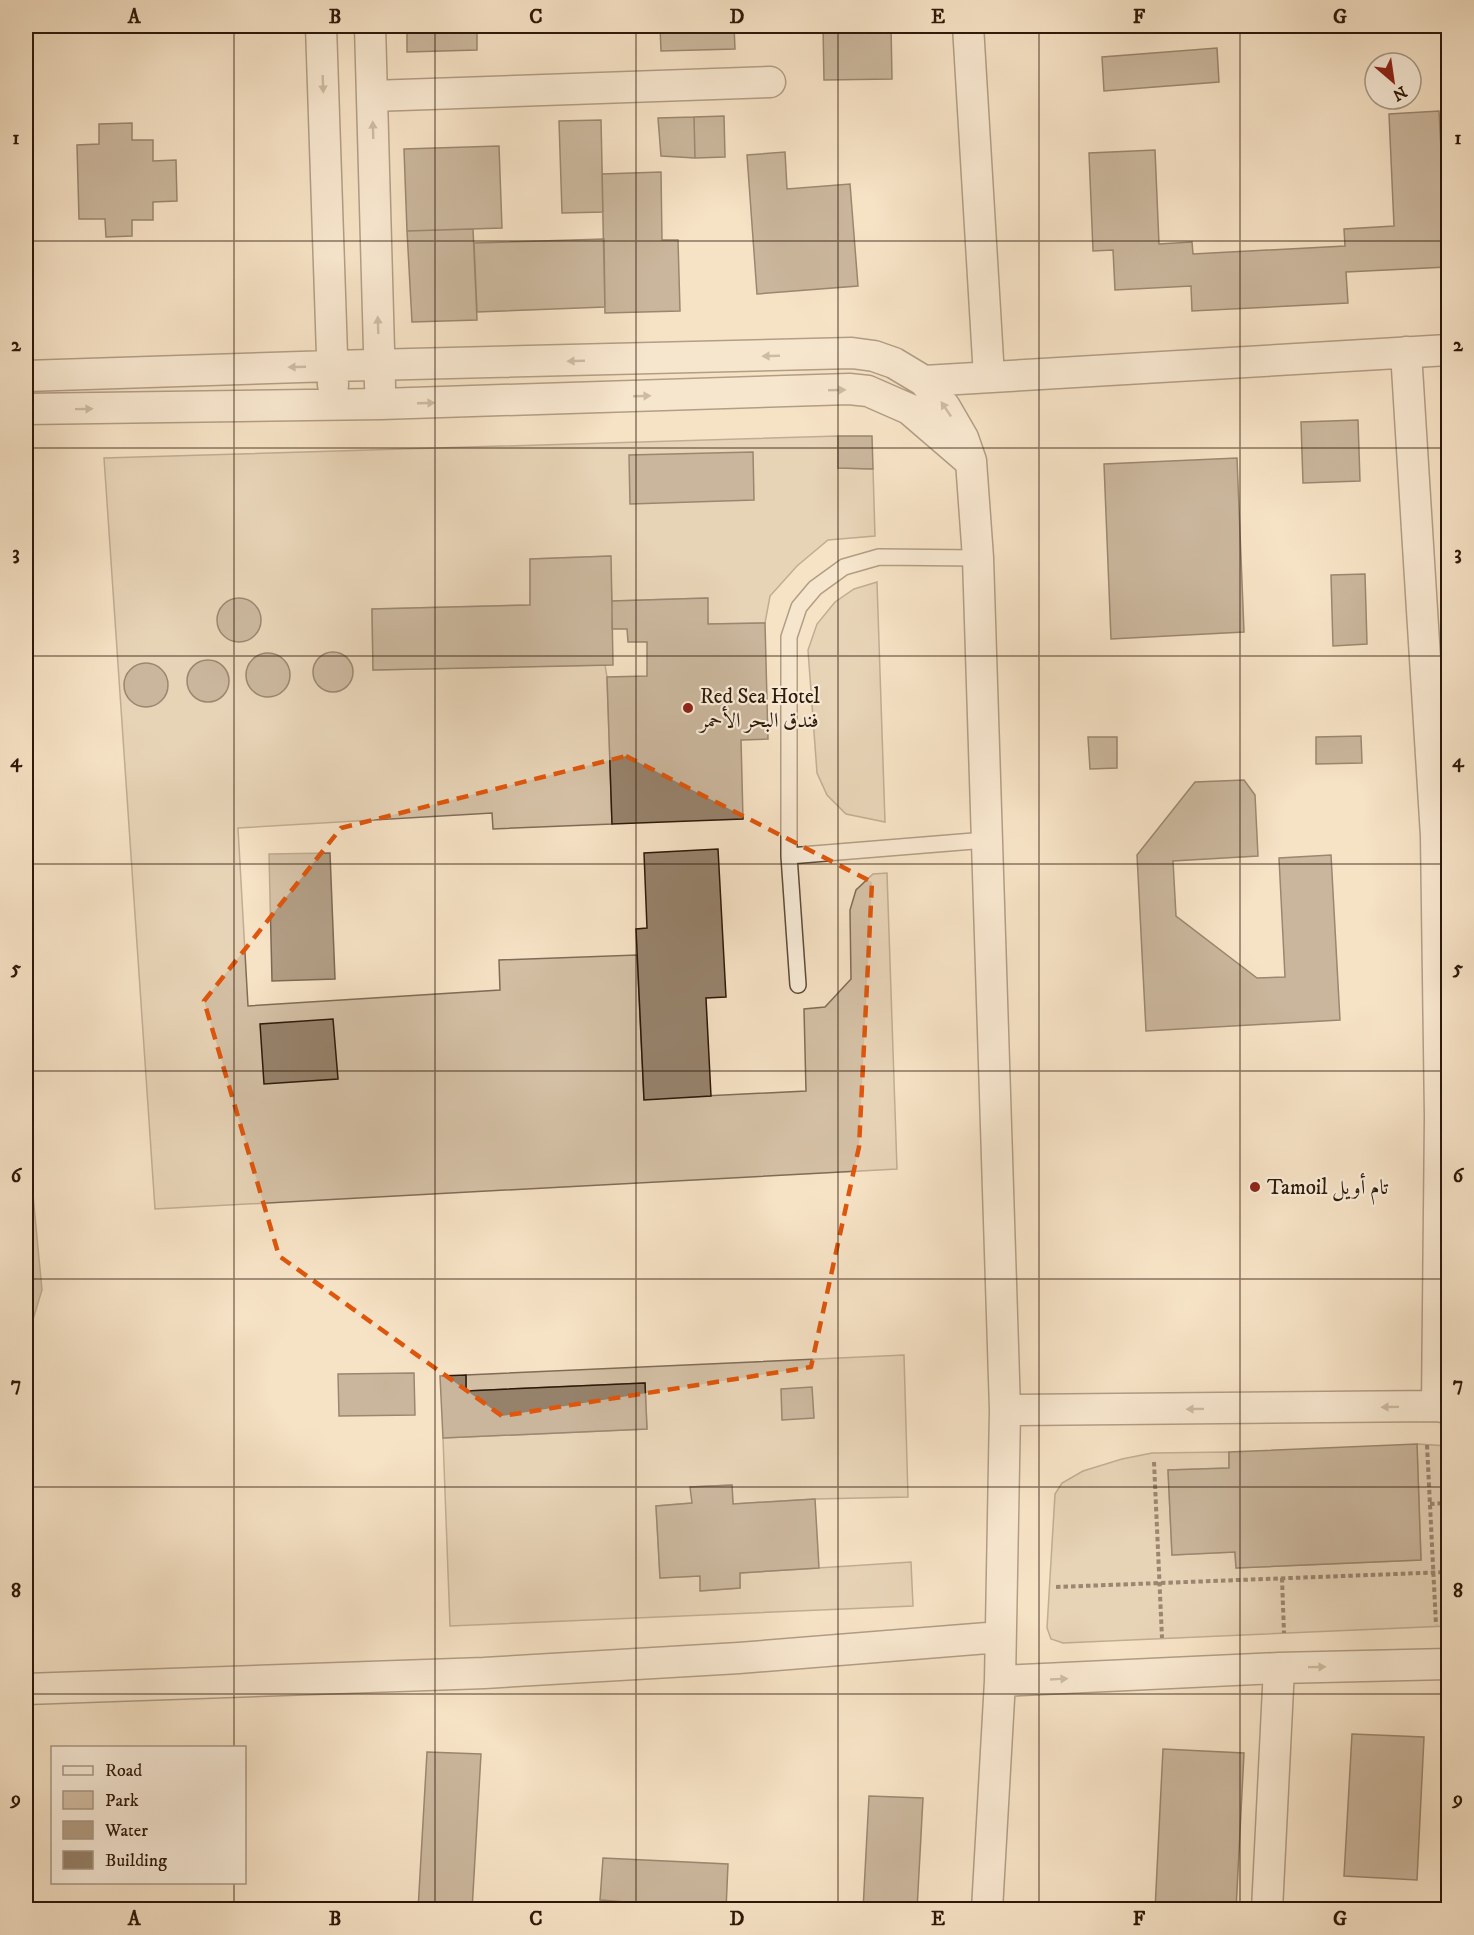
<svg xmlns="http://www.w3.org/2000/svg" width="1474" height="1935" font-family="'IM FELL DW Pica',Amiri,serif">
<rect width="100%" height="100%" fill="#f6e2c5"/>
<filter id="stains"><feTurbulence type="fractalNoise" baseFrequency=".00333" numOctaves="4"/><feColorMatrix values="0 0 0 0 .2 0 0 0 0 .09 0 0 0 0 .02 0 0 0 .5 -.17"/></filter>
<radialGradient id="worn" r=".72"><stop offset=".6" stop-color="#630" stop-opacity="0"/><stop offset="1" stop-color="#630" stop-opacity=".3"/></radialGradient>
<path fill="#d4c0a5" stroke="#806c57" stroke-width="1.5" d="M838,436V468L873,469L875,536L828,540L797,566L770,596L765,623L708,624L707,598L612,601L610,556L530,559V605L372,609L373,670L605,665L607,677L612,824L493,829L492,813L238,828L248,1006L500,990L499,960L637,955L644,1099L806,1091L804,1009L825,1007L851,979L850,910L856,890L873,874L887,873L897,1169L155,1209L104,458Z
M877,582L885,822L846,814L827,795L817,773L808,650L817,624L835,602L854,589Z
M904,1355L908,1497L815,1499L733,1504L732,1485L691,1487L692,1503L656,1506L660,1578L700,1576L701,1591L740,1588V1573L911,1562L913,1606L450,1626L443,1438L647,1429L645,1383L466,1391V1375Z
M1417,1444L1448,1446V1626L1063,1643L1051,1639L1047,1628L1055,1494L1062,1483L1083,1471L1122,1459L1152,1453L1229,1452V1468L1168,1470L1172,1555L1235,1552L1236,1568L1421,1560Z"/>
<path fill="#b29e85" stroke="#7d6953" stroke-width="1.5" d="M330,853L335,979L272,981L269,854Z
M26,1121L42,1290L31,1326L26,1334Z"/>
<path fill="#96826b" stroke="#2d1909" stroke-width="1.5" d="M407,26H477V50L407,52Z
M660,26H734L735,49L661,51Z
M823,26H891L892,79L824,80Z
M1217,48L1219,82L1104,91L1102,57Z
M1439,111L1447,267L1346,272L1348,303L1192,311L1191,286L1115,290L1113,250L1093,251L1089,153L1155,150L1159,244L1192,242L1193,254L1345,246L1344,229L1394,226L1389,114Z
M724,116L725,157L695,158L694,117Z
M694,117L695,158L661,156L658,118Z
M601,120L603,212L562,213L559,121Z
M132,123V140H153V161L176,160L177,201L153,202V220H132V236L106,237L105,219H79L77,145L99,144V124Z
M499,146L502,228L407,231L404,149Z
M785,152L787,189L850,184L858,286L757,294L747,155Z
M661,172L662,240H678L680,311L605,313L602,174Z
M473,229L477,320L412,322L407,231Z
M604,239L605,307L477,312L474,243Z
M1358,420L1360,481L1303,483L1301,422Z
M838,436H872L873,469L838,468Z
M753,452L754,500L630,504L629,455Z
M1237,458L1244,632L1111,639L1104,464Z
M611,556L613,665L373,670L372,609L530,605V559Z
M1365,574L1367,644L1333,646L1331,575Z
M217 620a22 22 0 1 1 44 0a22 22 0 1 1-44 0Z
M708,598V624L765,623L768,739L741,740L743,819L612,824L607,677L647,676V642H628L627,629H612V601Z
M313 672a20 20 0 1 1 40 0a20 20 0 1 1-40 0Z
M246 675a22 22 0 1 1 44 0a22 22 0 1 1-44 0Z
M187 681a21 21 0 1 1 42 0a21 21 0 1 1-42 0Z
M124 685a22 22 0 1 1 44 0a22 22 0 1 1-44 0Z
M1361,736L1362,763L1316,764V737Z
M1088,737H1117V768L1090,769Z
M1244,780L1255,795L1258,856L1173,861L1176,916L1257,978L1285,977L1279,858L1331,855L1340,1020L1146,1031L1137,855L1195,782Z
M718,849L726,997L706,998L711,1096L644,1100L636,929L647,928L644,853Z
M333,1019L338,1079L264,1084L260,1024Z
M414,1373L415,1415L339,1416L338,1374Z
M466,1375V1391L645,1383L647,1429L443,1438L440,1376Z
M812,1387L814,1418L782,1420L781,1389Z
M1417,1444L1421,1560L1236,1568L1235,1552L1172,1555L1168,1470L1229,1468V1452Z
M732,1485L733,1504L815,1499L819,1568L740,1573V1588L700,1591V1576L660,1578L656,1506L692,1503L690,1487Z
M1352,1734L1424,1737L1417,1880L1344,1876Z
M1163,1749L1244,1753L1236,1910H1155Z
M427,1752L481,1754L472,1910H418Z
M869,1796L923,1798L917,1910H863Z
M603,1858L728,1864L726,1910H625V1902L600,1900Z"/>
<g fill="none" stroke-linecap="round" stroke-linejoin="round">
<defs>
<path id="service" d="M789,856L986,840
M798,985L789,856V637L799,607L815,588L844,567L879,557L978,558"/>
<path id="minor" d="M321,26L333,385
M370,26L380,386
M968,26L989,377
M372,96L770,82
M1406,352L1436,836L1440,1117L1437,1406
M26,376L332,366L852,353L874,356L894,363L924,381L945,407L963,438L971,461L978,558L1005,1410L1000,1681L987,1910
M924,381L1448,350
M26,409L381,404L849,389L868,391L909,409L966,458
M1005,1410L1437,1406L1448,1408
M1000,1681L1279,1668L1448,1664
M26,1689L484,1673L739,1658L1000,1637
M1267,1910L1279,1668"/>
</defs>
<use href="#service" stroke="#5f4b38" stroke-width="18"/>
<use href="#minor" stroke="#5f4b38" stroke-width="33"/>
<path stroke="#2d1909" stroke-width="4" stroke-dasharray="4.5 3" stroke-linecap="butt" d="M1427,1445L1436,1625
M1154,1462L1162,1638
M1430,1504L1448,1503
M1282,1578L1284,1633
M1056,1587L1448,1572"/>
<use href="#service" stroke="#f9ecd9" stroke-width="15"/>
<use href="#minor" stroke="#f9ecd9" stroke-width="30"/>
</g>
<defs><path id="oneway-solid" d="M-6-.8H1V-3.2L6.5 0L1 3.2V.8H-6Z" transform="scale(1.5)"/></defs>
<g fill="#9d8d7b">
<use href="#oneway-solid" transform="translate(323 84) rotate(88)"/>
<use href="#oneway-solid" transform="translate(373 130) rotate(-92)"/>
<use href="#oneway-solid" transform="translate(378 325) rotate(-92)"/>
<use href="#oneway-solid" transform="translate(771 356) rotate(178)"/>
<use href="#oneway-solid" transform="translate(576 361) rotate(178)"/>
<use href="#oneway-solid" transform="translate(297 367) rotate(178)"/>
<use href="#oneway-solid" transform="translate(837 390) rotate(-2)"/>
<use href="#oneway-solid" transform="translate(642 396) rotate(-2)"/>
<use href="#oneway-solid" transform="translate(426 403) rotate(-2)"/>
<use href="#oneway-solid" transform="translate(84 409) rotate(-1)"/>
<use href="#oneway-solid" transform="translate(946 409) rotate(-124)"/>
<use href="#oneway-solid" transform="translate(1390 1407) rotate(179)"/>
<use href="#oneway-solid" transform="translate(1195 1409) rotate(179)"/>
<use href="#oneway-solid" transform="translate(1317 1667) rotate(-1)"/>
<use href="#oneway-solid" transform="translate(1059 1679) rotate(-3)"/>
</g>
<path d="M0 0H1474V1935H0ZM626,756L872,882L859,1147L811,1367L502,1416L279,1256L204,1001L341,828Z" fill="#f6e2c5" fill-opacity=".55" fill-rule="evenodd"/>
<path fill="none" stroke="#df560c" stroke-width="4.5" stroke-dasharray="12 8" stroke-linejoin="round" d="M626,756L872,882L859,1147L811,1367L502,1416L279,1256L204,1001L341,828Z"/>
<path fill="none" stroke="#2d1909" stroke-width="1.5" stroke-opacity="0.55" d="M234,26V1748M435,26V1910M636,26V1910M838,26V1910M1039,26V1910M1240,26V1910M26,241H1448M26,448H1448M26,656H1448M26,864H1448M26,1071H1448M26,1279H1448M26,1487H1448M26,1694H1448M234,1882V1910"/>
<g fill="#8f2418" stroke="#f9ecd9" stroke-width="2">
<circle cx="688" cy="708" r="6"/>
<circle cx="1255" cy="1187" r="6"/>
</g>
<g text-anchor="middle" stroke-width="4.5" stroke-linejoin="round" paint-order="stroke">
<g font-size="21" fill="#2d1909" stroke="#f9ecd9" text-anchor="start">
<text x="700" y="703">Red Sea Hotel<tspan x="700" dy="24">فندق البحر الأحمر</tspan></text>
<text x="1267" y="1194">Tamoil تام أويل</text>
</g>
</g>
<rect width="1474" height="1935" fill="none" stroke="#f6e2c5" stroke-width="66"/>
<rect x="51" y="1746" width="195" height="138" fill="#f9ecd9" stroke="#a79886" stroke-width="1.5"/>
<rect x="63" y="1766" width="30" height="9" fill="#f9ecd9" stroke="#a79886" stroke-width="1.5"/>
<text x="105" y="1776" font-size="18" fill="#2d1909">Road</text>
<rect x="63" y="1791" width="30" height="18" fill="#d4c0a5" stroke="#a79886" stroke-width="1.5"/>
<text x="105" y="1806" font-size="18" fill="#2d1909">Park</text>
<rect x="63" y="1821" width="30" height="18" fill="#b29e85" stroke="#a79886" stroke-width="1.5"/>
<text x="105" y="1836" font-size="18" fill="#2d1909">Water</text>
<rect x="63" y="1851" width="30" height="18" fill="#96826b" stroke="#a79886" stroke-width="1.5"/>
<text x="105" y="1866" font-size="18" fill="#2d1909">Building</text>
<g transform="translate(1393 81) rotate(151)"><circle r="28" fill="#f9ecd9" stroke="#a79886" stroke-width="1.5"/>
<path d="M0-4.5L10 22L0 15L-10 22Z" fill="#8f2418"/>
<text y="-9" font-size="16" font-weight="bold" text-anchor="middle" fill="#2d1909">N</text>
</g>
<rect x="33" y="33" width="1408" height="1869" fill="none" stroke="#2d1909" stroke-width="2"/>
<g font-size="20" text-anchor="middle" font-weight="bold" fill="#2d1909">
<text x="134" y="23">A</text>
<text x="335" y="23">B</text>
<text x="536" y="23">C</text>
<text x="737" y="23">D</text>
<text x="938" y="23">E</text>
<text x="1139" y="23">F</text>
<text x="1340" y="23">G</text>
<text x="16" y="144">1</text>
<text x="1458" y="144">1</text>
<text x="16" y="351">2</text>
<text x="1458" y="351">2</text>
<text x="16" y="559">3</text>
<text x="1458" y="559">3</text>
<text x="16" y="767">4</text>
<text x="1458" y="767">4</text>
<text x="16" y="974">5</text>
<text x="1458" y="974">5</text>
<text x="16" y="1182">6</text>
<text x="1458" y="1182">6</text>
<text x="16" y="1390">7</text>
<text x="1458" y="1390">7</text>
<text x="16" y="1597">8</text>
<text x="1458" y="1597">8</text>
<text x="16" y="1805">9</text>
<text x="1458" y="1805">9</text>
<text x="134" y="1925">A</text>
<text x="335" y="1925">B</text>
<text x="536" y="1925">C</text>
<text x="737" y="1925">D</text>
<text x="938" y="1925">E</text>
<text x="1139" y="1925">F</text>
<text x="1340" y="1925">G</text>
</g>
<rect width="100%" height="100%" filter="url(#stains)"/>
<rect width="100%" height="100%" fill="url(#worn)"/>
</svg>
